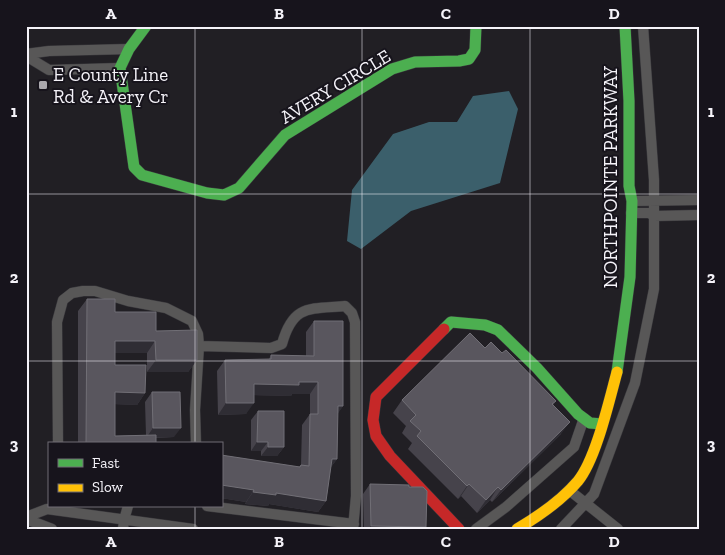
<svg xmlns="http://www.w3.org/2000/svg" width="725" height="555" font-family="'Zilla Slab',serif">
<rect width="100%" height="100%" fill="#211f24"/>
<path fill="#3b5f6b" d="M509,91L518,109L500,183L411,211L361,249L347,241L352,190L393,134L429,122H457L473,96Z"/>
<g fill="none" stroke-linecap="round" stroke-linejoin="round">
<defs>
<path id="street" d="M26,54L49,51L129,49
M26,56L49,70L120,68
M632,201L699,200
M631,213H649L654,216L699,215
M199,346L271,348L282,344C293,304 310,309 345,306L352,313L355,322L356,496L353,529
M58,444L57,322L63,300L72,293L83,291H95L128,301L166,308L192,321L198,334L199,346L195,410L196,444
M569,490L618,529
M207,506L354,524
M26,517L47,509L193,529
M26,519L52,529
M123,529L124,520L128,506
M476,529L506,507L574,447L584,418
M561,529L594,494L635,383L654,289V180L643,26"/>
<path id="fast" d="M146,26L129,49L120,68L134,167L142,175L207,193L224,195L239,188L285,135L392,69L415,62L459,61L469,59L475,50L476,26
M444,329L451,322L485,325L498,330L537,368L578,414L590,423L602,424
M617,372L630,277L632,201L629,186V101L625,26"/>
<path id="slow" d="M517,529C539,516 561,501 578,481C596,459 609,401 617,372"/>
<path id="jam" d="M444,329L376,397L373,420L376,436L390,456L459,529"/>
</defs>
<use href="#street" stroke="#3a393d" stroke-width="11"/>
<use href="#fast" stroke="#3a393d" stroke-width="12"/>
<use href="#slow" stroke="#3a393d" stroke-width="12"/>
<use href="#jam" stroke="#3a393d" stroke-width="12"/>
<use href="#street" stroke="#585757" stroke-width="10"/>
<use href="#fast" stroke="#4caf50" stroke-width="11"/>
<use href="#slow" stroke="#ffc107" stroke-width="11"/>
<use href="#jam" stroke="#c62828" stroke-width="11"/>
</g>
<path fill="#46434b" d="M87,299L156,331L197,360L188,372H147V353H115V365L145,393L137,405L115,404V436L146,435L145,402L152,392L174,437L156,438V444H78V311Z
M314,321L343,406L337,414V459L331,467L326,501L318,512L269,504L268,506L245,504L246,502L221,498V455L299,467L301,465L302,425L310,414V394H292L291,396L254,395L246,414L218,415L217,371L225,360L269,359L271,355L306,356V332Z
M485,348L502,353L556,401L553,405L561,434L492,502L490,500L477,513L461,496L458,499L408,449L412,443L402,433L406,426L393,413L402,400Z
M258,411L284,447L277,456H261V451H251V420Z
M370,484L409,487L425,529H364L363,494Z"/>
<path fill="#2f2d34" d="M115,341H155L147,353H107Z
M156,360H197L188,372H147Z
M299,382H318L310,394H292L291,396L246,395L254,384Z
M115,392L145,393L137,405L107,404Z
M226,403H254L246,414L218,415Z
M338,406H343L335,418Z
M570,422L561,434L492,502L501,490Z
M153,428H181L174,437L146,438Z
M257,442H268L261,451H251Z
M268,447H284L277,456H261Z
M332,459H337L329,470Z
M469,484L461,496L458,499L467,486Z
M221,485L254,490L246,502L221,498Z
M498,487L490,500L477,513L486,500Z
M253,492L276,493L326,501L318,512L269,504L268,506L245,504Z
M371,526L426,527L425,529H369Z"/>
<path fill="#59565e" stroke="#716f76" d="M87,299H115V312H156V331L197,330V360H156L155,341H115V365H146L145,393L115,392V436L156,435V444H86Z
M314,321H343V406H338L337,459H332L326,501L276,493V495L253,492L254,490L221,485V455L300,467L301,465L309,466L310,414H318V382H299V385L254,384V403H226L225,360L271,359V355L314,356Z
M470,333L485,348L491,342L502,353L506,350L556,401L552,404L570,422L501,490L498,487L486,500L469,484L467,486L417,436L421,431L410,421L416,415L402,400Z
M152,392H180L181,428H153Z
M258,411H284V447H268V442H257Z
M370,484L409,485V487H423L427,491L426,527L371,526Z"/>
<path fill="none" stroke="#f5f3f9" stroke-width="1" stroke-opacity="0.55" d="M195,26V444M362,26V529M530,26V529M26,194H699M26,361H699M195,506V529"/>
<rect fill="#aba9ae" stroke="#17141c" stroke-width="2" x="38" y="80" width="10" height="10" rx="2.5"/>
<g text-anchor="middle" stroke-width="4" stroke-linejoin="round" paint-order="stroke">
<g font-size="19" fill="#f5f3f9" stroke="#17141c" text-anchor="start">
<text x="53" y="81">E County Line<tspan x="53" dy="22">Rd &amp; Avery Cr</tspan></text>
</g>
<g font-size="19" fill="#f5f3f9" stroke="#17141c">
<text transform="translate(335 86) rotate(-31)" y="7">AVERY CIRCLE</text>
<text transform="translate(610 177) rotate(-90)" y="7">NORTHPOINTE PARKWAY</text>
</g>
</g>
<rect width="725" height="555" fill="none" stroke="#17141c" stroke-width="55"/>
<rect x="48" y="442" width="175" height="65" fill="#17141c" stroke="#706d74"/>
<rect x="58" y="459" width="25" height="8" fill="#4caf50" stroke="#706d74"/>
<text x="92" y="468" font-size="15" fill="#f5f3f9">Fast</text>
<rect x="58" y="484" width="25" height="8" fill="#ffc107" stroke="#706d74"/>
<text x="92" y="492" font-size="15" fill="#f5f3f9">Slow</text>
<rect x="28" y="28" width="670" height="500" fill="none" stroke="#f5f3f9" stroke-width="2"/>
<g font-size="16" text-anchor="middle" font-weight="bold" fill="#f5f3f9">
<text x="111" y="19">A</text>
<text x="279" y="19">B</text>
<text x="446" y="19">C</text>
<text x="614" y="19">D</text>
<text x="14" y="117">1</text>
<text x="711" y="117">1</text>
<text x="14" y="283">2</text>
<text x="711" y="283">2</text>
<text x="14" y="450">3</text>
<text x="711" y="450">3</text>
<text x="111" y="547">A</text>
<text x="279" y="547">B</text>
<text x="446" y="547">C</text>
<text x="614" y="547">D</text>
</g>
</svg>
